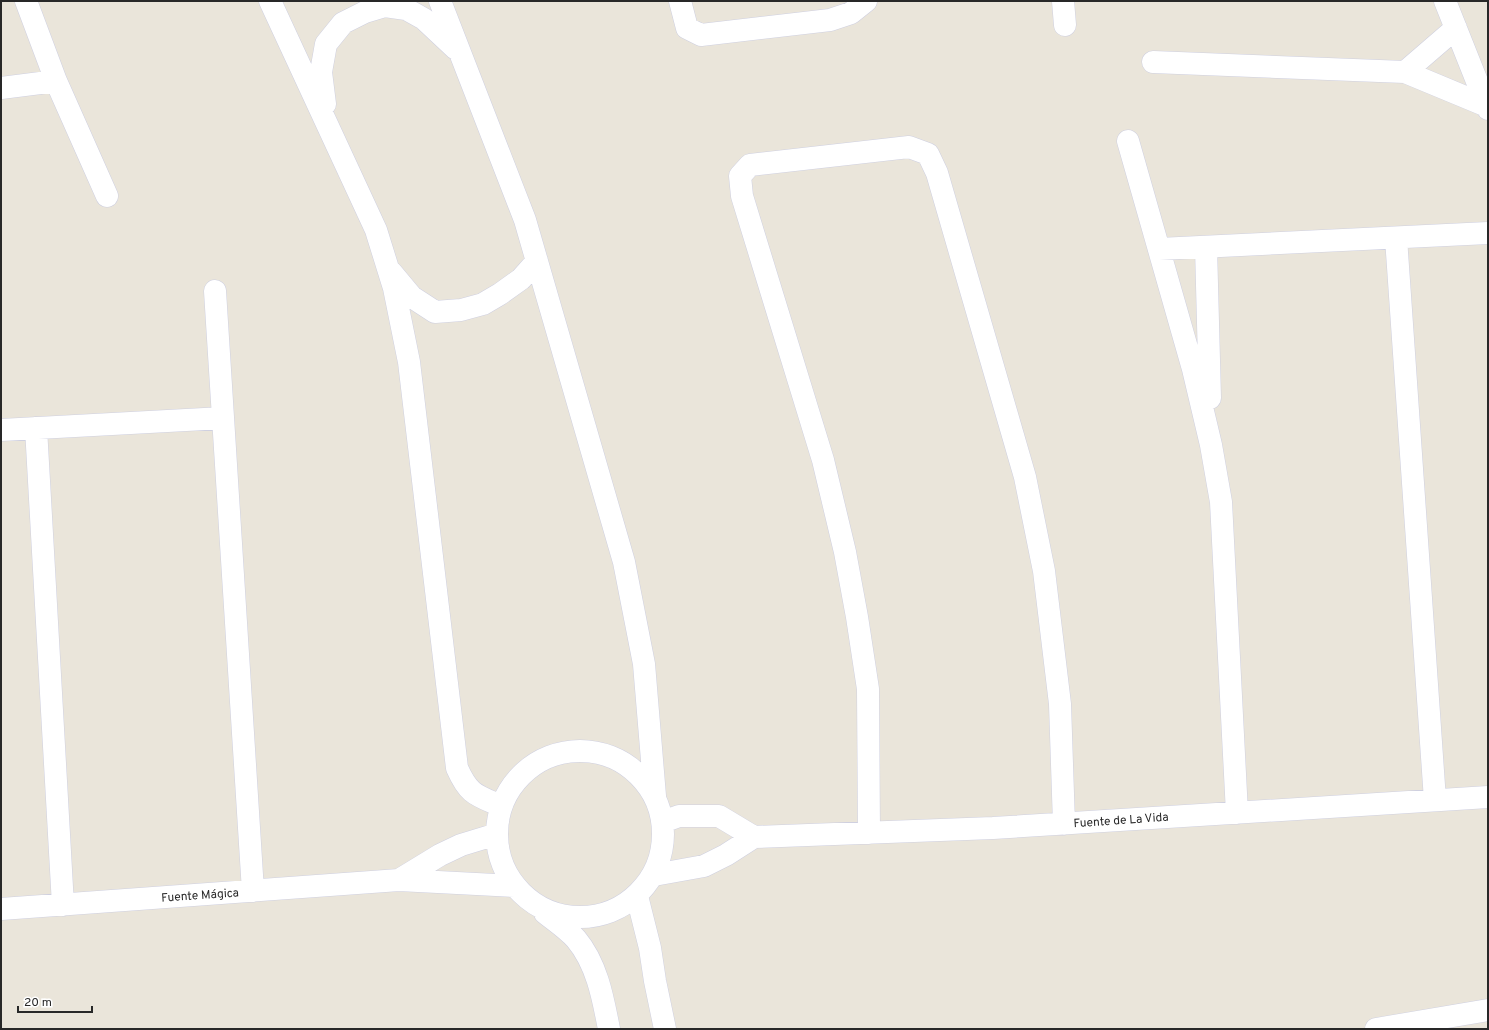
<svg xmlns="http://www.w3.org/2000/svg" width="1489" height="1030" font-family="Overpass,sans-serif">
<rect width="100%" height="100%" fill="#eae5da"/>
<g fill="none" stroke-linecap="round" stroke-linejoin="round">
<defs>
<path id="minor" d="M26,1L56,81L107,196
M270,1L376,230L394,288L409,362L457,768C469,795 476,795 501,806
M440,1L525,220L624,562L644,664L655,796
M680,1L687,28L701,35L830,20L851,13L866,1
M1063,1L1065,25
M1445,1L1488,109
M1153,62L1405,72L1456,28
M1405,72L1487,106
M1,88L56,81
M325,104L321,72L326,44L343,23L365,12L385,6L406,9L424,19L456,49
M1128,141L1193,369L1211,445L1221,502L1237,813
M1396,238L1435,800
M1206,247L1210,398
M1159,249L1488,233
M392,273L412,297L435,312L461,310L483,304L500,294L521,279L537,261
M215,291L253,891
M36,428L63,905
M1,430L223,418
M497 834a83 83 0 1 1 166 0a83 83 0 1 1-166 0Z
M663,822L679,816H719L754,837
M869,833L868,689L857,617L845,552L823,460L742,196L740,176L750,165L909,147L928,154L937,173L1025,477L1044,571L1060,704L1064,824
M654,875L704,866L726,855L754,837L993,828L1488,797
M399,880L440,855L461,845L497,834
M637,896L650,948L655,981L665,1029
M1,909L399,880L515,886
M545,913C555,921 567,929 576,939C597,964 603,998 609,1029
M1376,1029L1488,1010"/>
</defs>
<use href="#minor" stroke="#cfd0e0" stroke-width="23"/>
<use href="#minor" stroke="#fff" stroke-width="22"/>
</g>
<g text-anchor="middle" stroke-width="3" stroke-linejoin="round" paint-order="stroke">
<g font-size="12" fill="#282828" stroke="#fff">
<text transform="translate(1121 820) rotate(-4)" y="4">Fuente de La Vida</text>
<text transform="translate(200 895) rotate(-4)" y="4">Fuente Mágica</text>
</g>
</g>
<rect width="1489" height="1030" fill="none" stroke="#282828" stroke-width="4"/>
<path d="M18 1006v6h74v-6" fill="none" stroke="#282828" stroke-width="2"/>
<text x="24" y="1006" font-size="12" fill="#282828" stroke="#ffffff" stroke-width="3" paint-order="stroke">20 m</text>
</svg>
